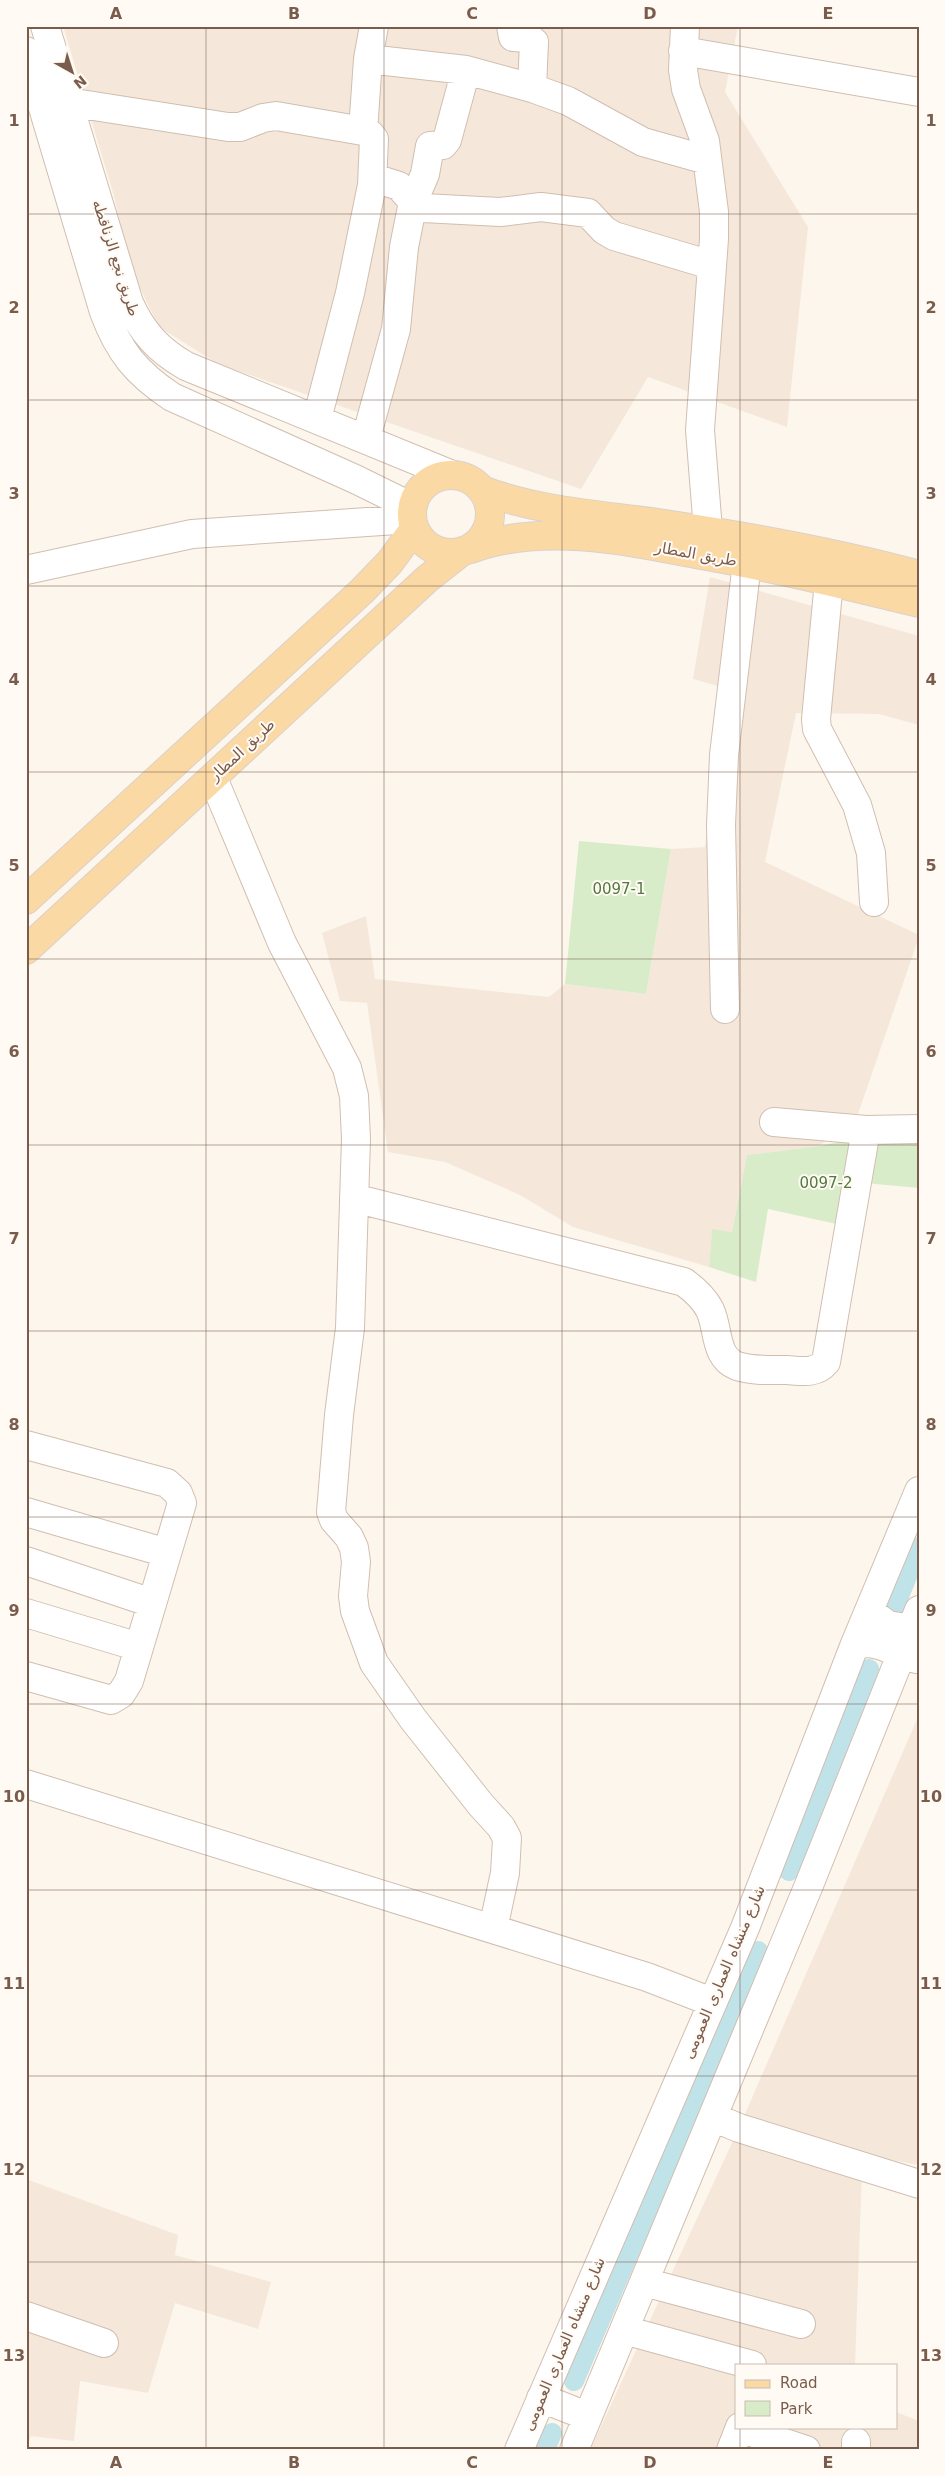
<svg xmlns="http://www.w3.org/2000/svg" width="945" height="2476" font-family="'DejaVu Sans','Noto Sans Arabic',sans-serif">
<rect width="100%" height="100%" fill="#fdf6ec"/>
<path fill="#f5e8da" d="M63,26H738L725,92L808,227L787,427L648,377L581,489L218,364L159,327L130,268L114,196Z
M710,577L919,636V725L879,714L796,713L765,862L919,935V937L857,1117L819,1146L747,1155L732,1232L712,1230L709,1267L573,1227L520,1195L445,1162L388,1152L367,1003L340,1001L322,933L366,916L375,979L549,997L565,984L646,994L671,849L705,847L725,688L693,679Z
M919,1715V2165L743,2134L862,2171L855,2365H736V2427H896V2412L919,2421V2450H590L737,2132Z
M26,2179L178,2235L175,2255L271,2282L258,2329L175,2303L148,2393L80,2381L74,2441L31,2436L26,2450Z"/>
<path fill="#d8ecc9" d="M579,841L671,849L646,994L565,984Z
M919,1131V1188L865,1183L855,1228L768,1209L756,1282L709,1267L712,1229L732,1232L747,1155L819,1146L887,1133Z"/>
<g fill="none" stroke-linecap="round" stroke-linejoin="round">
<path stroke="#bfe3e8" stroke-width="20" d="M893,1611L919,1547
M789,1871L869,1669
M574,2381L758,1951
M545,2450L552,2433"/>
<defs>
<path id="minor" d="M45,26L129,303C142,332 158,350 186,366L452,475
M511,26L513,37L529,38L534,42L532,88
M685,26L683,70L686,89L705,141L714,212V239L700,430L708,530
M26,51L104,312C119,352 136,373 172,397L355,479L412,507
M683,51L919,92
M368,59L466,70L532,88L568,101L643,142L707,160
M68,102L228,127H240L263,118L276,116L363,131L369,133L374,139L372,185L350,293L317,419
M363,131L368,59L374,26
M374,178L399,186L416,205L423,208L500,212L541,207L588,213L604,230L614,236L711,265
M366,438L396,329L404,247L413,202L425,174L430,146L443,145L447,140L466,70
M26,570L192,534L411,519
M829,581L816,719L817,729L857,805L871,853L874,902
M213,778L282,943L347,1068L354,1096L356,1139L350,1328L339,1415L331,1512L334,1520L349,1537L354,1548L356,1562L353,1596L355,1611L374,1663L413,1719L481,1805L501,1827L507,1838L505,1873L493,1929
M725,1009L721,825L724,755L747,563
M774,1122L866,1130L919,1129
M354,1198L684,1282C695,1290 704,1298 710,1310C719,1329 714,1357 737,1366C752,1371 771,1370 787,1370C802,1371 816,1374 826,1362L866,1130
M26,1445L167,1483L178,1493L182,1503L129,1681L121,1694L111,1700L26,1676
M26,1512L167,1553
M26,1561L152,1603
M869,1611L888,1625L911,1629
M26,1613L139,1647
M855,1644C880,1639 894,1654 917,1659
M26,1784L647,1977L712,2002
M713,2117L739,2128L919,2184
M644,2282L801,2324
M26,2316L104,2343
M624,2330L752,2365
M541,2398L587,2416
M751,2432L806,2450
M856,2442V2450
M519,2450L745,1928L855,1644L919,1491
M574,2450L809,1885L919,1610
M731,2450L740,2427"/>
<path id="major" d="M412 514a39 39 0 1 1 78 0a39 39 0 1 1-78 0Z
M482,490C539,512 604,515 665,524C750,537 836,552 919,575
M471,549C541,523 624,540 696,554C771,567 845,585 919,603
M26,900L362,591L390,562L414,529
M26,950L427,579L460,553"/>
</defs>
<use href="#minor" stroke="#d1beb0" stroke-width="30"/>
<use href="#major" stroke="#dad1cd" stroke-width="30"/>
<use href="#minor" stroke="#fff" stroke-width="28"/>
<use href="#major" stroke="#fbd9a5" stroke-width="28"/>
</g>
<path fill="none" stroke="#7a5c4d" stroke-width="1" stroke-opacity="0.55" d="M206,26V2450M384,26V2450M562,26V2450M740,26V2365M26,214H919M26,400H919M26,586H919M26,772H919M26,959H919M26,1145H919M26,1331H919M26,1517H919M26,1704H919M26,1890H919M26,2076H919M26,2262H919M740,2427V2450"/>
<g text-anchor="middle" stroke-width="4" stroke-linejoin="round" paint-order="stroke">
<g font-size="15" fill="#7a5c4d" stroke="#fffaf3">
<text transform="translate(116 258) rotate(72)" y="5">طريق نجع الزناقطه</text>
<text transform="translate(696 554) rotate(10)" y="5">طريق المطار</text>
<text transform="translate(242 750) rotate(-43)" y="5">طريق المطار</text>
<text transform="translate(724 1972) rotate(-67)" y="5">شارع منشاه العمارى العمومى</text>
<text transform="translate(564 2344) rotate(-67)" y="5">شارع منشاه العمارى العمومى</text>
</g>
<g font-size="15" fill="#537a41" stroke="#fffaf3">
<text x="619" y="894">0097-1</text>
<text x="826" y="1188">0097-2</text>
</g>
</g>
<rect width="945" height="2476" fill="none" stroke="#fffaf3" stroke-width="55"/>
<rect x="735" y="2364" width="162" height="65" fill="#fffaf3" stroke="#cabbb1"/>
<rect x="745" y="2380" width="25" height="8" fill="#fbd9a5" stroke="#cabbb1"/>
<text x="780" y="2388" font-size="15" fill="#7a5c4d">Road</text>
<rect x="745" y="2401" width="25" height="15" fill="#d8ecc9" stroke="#cabbb1"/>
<text x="780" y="2414" font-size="15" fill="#7a5c4d">Park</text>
<g transform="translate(72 72) rotate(141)" stroke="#fffaf3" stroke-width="4" paint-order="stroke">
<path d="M0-4L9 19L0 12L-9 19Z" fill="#7a5c4d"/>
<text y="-8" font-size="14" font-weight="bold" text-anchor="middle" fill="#7a5c4d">N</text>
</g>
<rect x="28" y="28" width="890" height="2420" fill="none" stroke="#7a5c4d" stroke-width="2"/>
<g font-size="16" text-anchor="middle" font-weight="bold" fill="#7a5c4d">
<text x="116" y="19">A</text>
<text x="294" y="19">B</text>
<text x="472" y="19">C</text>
<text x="650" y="19">D</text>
<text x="828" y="19">E</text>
<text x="14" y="126">1</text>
<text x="931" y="126">1</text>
<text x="14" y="313">2</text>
<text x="931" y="313">2</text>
<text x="14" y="499">3</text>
<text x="931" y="499">3</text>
<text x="14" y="685">4</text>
<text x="931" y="685">4</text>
<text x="14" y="871">5</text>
<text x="931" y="871">5</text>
<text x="14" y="1057">6</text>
<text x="931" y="1057">6</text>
<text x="14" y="1244">7</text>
<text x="931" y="1244">7</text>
<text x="14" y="1430">8</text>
<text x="931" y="1430">8</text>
<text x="14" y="1616">9</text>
<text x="931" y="1616">9</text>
<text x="14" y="1802">10</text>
<text x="931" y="1802">10</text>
<text x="14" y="1989">11</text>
<text x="931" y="1989">11</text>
<text x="14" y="2175">12</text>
<text x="931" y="2175">12</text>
<text x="14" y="2361">13</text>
<text x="931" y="2361">13</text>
<text x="116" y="2468">A</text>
<text x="294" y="2468">B</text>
<text x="472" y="2468">C</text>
<text x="650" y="2468">D</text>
<text x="828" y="2468">E</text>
</g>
</svg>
